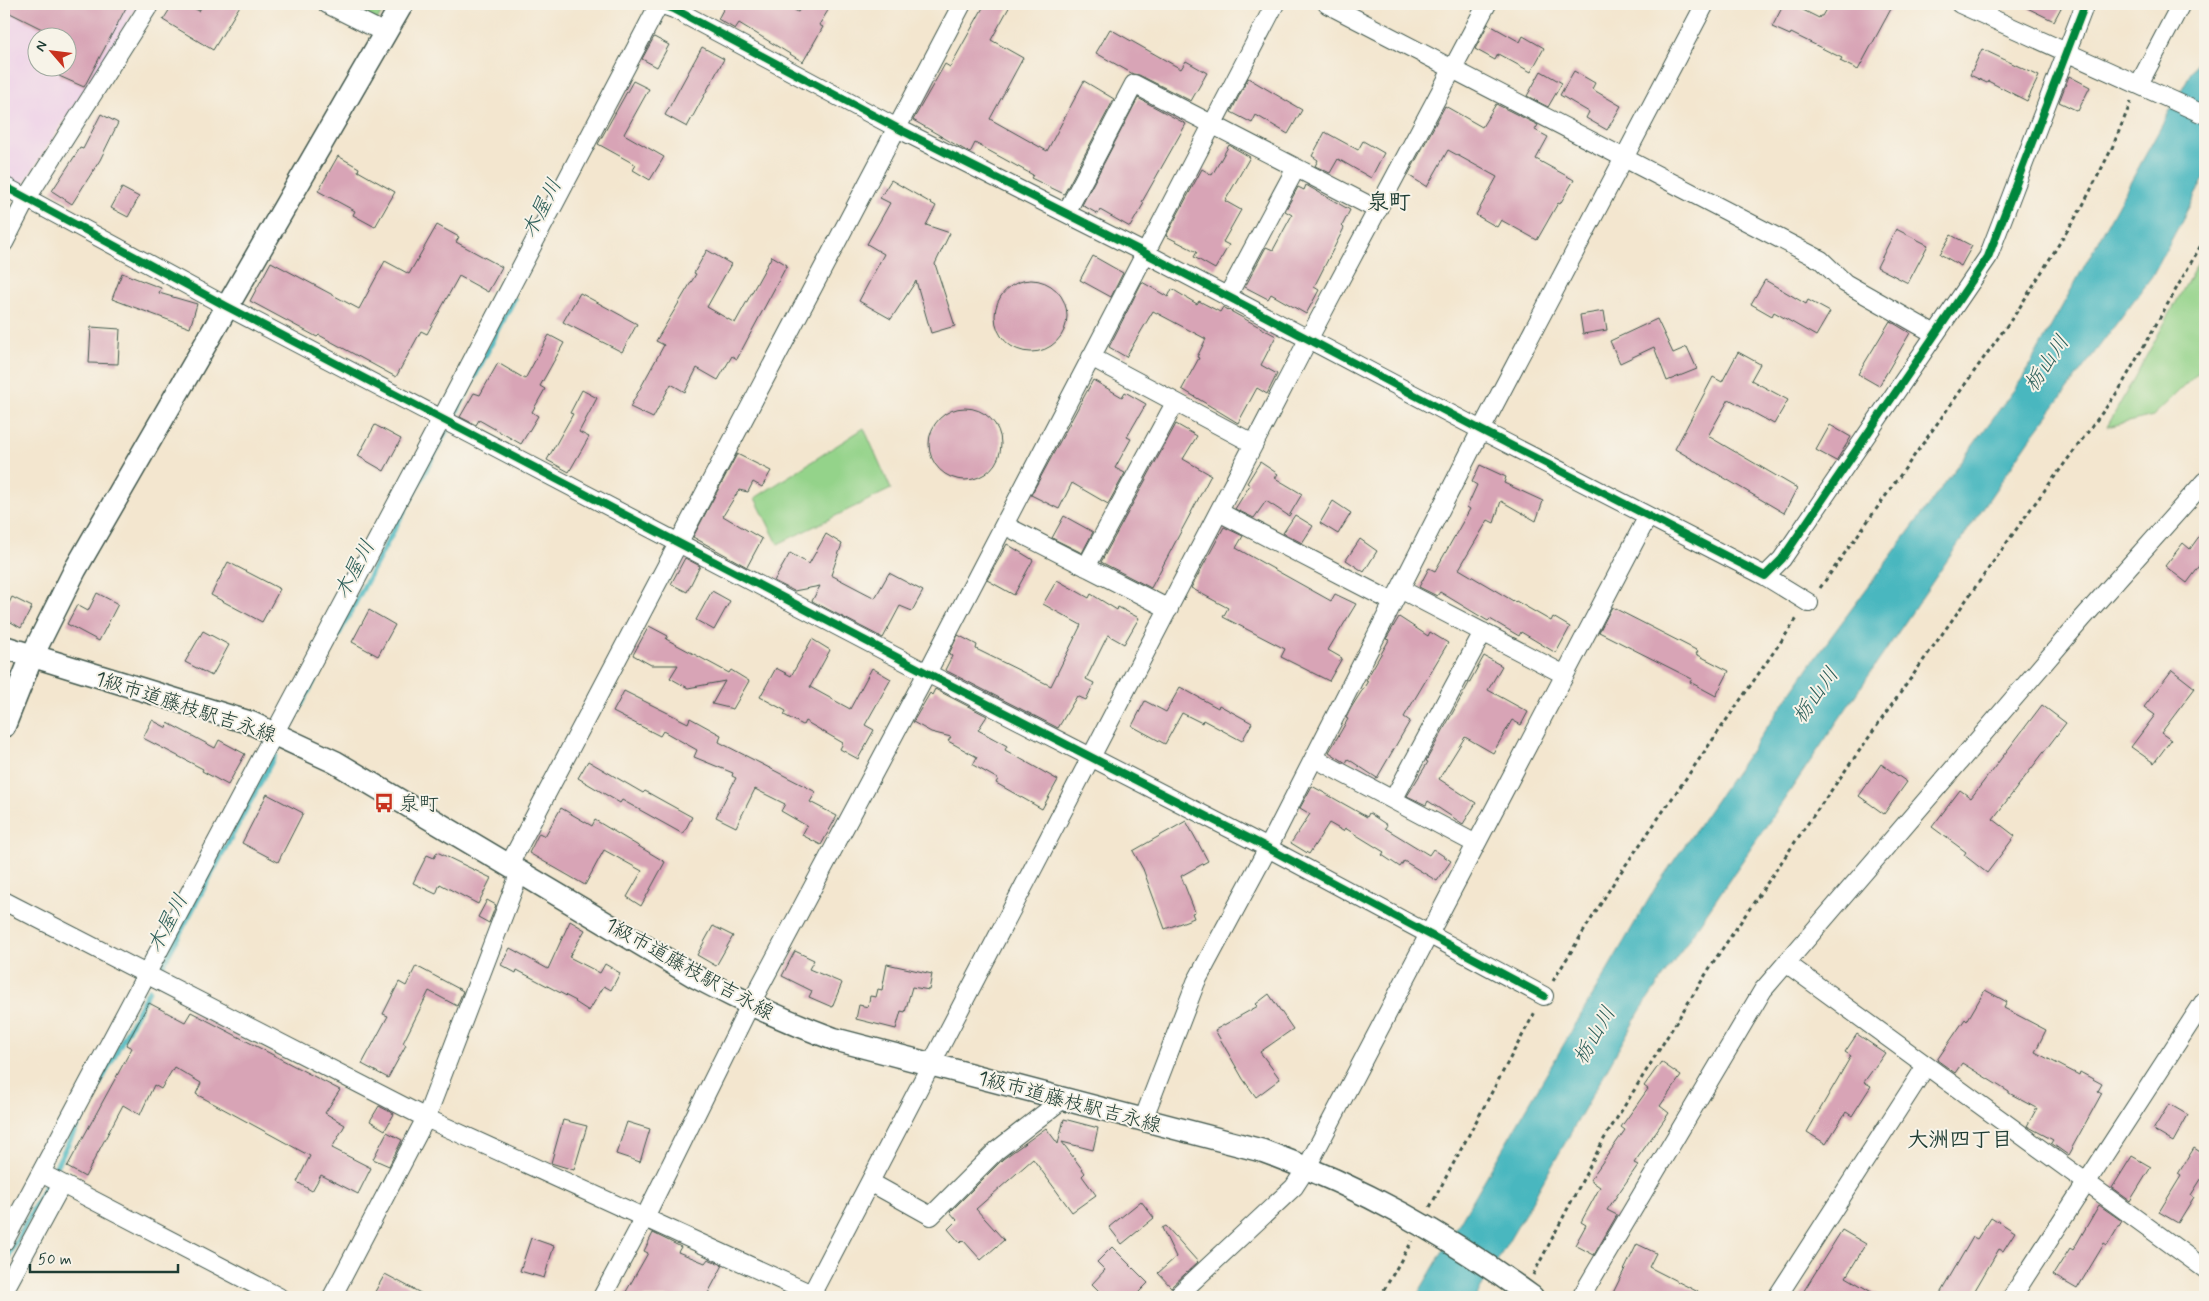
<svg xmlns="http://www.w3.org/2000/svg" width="2209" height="1301" font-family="Mynerve,'Klee One',sans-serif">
<rect width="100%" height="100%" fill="#f7f3e8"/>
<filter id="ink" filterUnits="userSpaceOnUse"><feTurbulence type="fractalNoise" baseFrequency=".02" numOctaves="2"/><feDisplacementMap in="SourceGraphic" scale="10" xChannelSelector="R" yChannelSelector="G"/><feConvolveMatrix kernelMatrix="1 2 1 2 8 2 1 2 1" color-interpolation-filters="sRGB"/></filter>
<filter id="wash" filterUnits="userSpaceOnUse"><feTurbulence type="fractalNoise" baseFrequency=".0096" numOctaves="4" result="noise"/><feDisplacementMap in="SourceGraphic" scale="20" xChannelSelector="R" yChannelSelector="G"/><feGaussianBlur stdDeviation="1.12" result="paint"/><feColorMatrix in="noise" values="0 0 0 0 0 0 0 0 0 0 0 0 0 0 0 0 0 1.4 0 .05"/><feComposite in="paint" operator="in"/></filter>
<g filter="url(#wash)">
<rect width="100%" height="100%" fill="#f3e6cf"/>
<path fill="#eed0e8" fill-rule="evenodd" d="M4,4H139L21,188L4,179ZM38,38H68V68H38Z"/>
<path fill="#94d38a" stroke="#5a885f" d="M337,4H387L376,23Z
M2205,250V366L2153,416L2107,427Z
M864,428L891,489L778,544L755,498Z"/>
<path fill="#48b7bf" stroke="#347a7a" d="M2205,47V177L2152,276L2030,439L1640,1011L1527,1210L1476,1297H1416L1657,885L1813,661L2022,379Z"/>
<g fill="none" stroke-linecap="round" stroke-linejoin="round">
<path stroke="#48b7bf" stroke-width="5.5" d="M454,417L514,299
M292,722L446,432
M158,974L275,755
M54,1170L149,990
M4,1265L46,1185"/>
</g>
<g id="blocks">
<path fill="#d8a4b6" d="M4,4H128L84,87L59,76L62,68H68V57L74,44L68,41V38H60L4,10Z
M173,4H186L199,11L203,4H241L213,50L163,20Z
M726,4H784L798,12L803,4H832L819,25L823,27L803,62L739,23L735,29L718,19Z
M985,4H1011L991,40L1023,58L990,119L1047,151L1084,81L1114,99L1064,194L1031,178L1033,175L975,143L970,153L913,120L945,64L950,67Z
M1784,4H1791L1819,18L1820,16H1822L1829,4H1881L1891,9L1858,70L1840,61L1842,58L1791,33L1790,35L1772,27Z
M2019,4H2063L2054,21Z
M1488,24L1520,42L1523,36L1544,48L1531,72L1498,54L1495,60L1475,49Z
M1110,29L1181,69L1186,61L1207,73L1191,101L1139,75L1133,74L1096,53Z
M654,37L669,45L657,67L642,59Z
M702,47L724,59L687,127L665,115Z
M1982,49L2039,76L2027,101L1988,81L1987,83L1970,75Z
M1541,71L1562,83L1548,107L1527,96Z
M1574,71L1595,83L1592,89L1621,106L1607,130L1586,118L1589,112L1560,95Z
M2069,76L2090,87L2078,111L2059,102Z
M1248,78L1302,110L1288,134L1256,115L1252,123L1231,112Z
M633,81L649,89L624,134L664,157L650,180L633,170L636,165L598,144Z
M1138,98L1186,124L1142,202L1144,203L1130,227L1100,210L1098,214L1082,205Z
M1496,104L1538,125L1535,130L1548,137L1536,159L1574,180L1560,204L1558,203L1537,240L1501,220L1497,227L1476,215L1497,177L1448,150L1427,187L1408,175L1445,106L1482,127Z
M101,114L118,123L100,160L72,204L52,191L80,148L83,149Z
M1325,132L1358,150L1363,141L1384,153L1371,178L1338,159L1330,173L1315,166L1318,160L1312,156Z
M1229,145L1250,157L1225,201L1241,210L1223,242L1229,245L1215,269L1194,257L1197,252L1166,236L1202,169L1212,175Z
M338,156L359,168L358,171L395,192L375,227L353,215L355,211L318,191Z
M891,180L936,206L926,225L950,233L935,264L955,326L931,333L916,281L891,319L859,301L884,254L867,244L890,203L880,198Z
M1306,185L1350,210L1342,226L1344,228L1314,287L1319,290L1306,314L1271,294L1268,299L1245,287L1266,247L1273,250L1292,215L1285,211L1298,187L1304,190Z
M122,188L139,197L128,217L111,208Z
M437,225L459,237L456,242L502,267L488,292L459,276L427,334L421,331L396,377L319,335L317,337L250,301L271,262L359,309L385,261L409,274Z
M1896,229L1928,245L1908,283L1877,267Z
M1951,235L1972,246L1961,266L1940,254Z
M707,250L731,264L707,307L735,323L772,256L787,265L737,359L732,356L718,380L697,368L685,392L671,384L653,418L630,407L664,345L656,341L696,274L694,273Z
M1093,256L1123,273L1111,297L1080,280Z
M122,273L161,288L159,293L197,304L190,328L112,299Z
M995 316a36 36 0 1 1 72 0a36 36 0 1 1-72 0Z
M1765,280L1806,304L1808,300L1830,312L1816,336L1774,312L1772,316L1751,304Z
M1142,282L1168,297L1172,289L1197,304L1199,301L1220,312L1223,307L1276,336L1261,365L1277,374L1267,394L1257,388L1238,423L1182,389L1199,358L1197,357L1206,339L1153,311L1126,357L1109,347Z
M580,293L637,324L622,352L563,322Z
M1604,311L1607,330L1583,334L1580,315Z
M1657,319L1673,353L1687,347L1697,369L1667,381L1654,347L1620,363L1610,341Z
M1890,321L1910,333L1879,386L1858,374Z
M91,327L120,329L118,364L89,363Z
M549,335L564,343L540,386L545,389L532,412L538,416L521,444L479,420L476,425L460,417L474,393L480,395L498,363L525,379Z
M1738,352L1760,364L1751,380L1788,400L1774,424L1729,399L1708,436L1797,488L1784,513L1675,449L1713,377L1722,382Z
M1093,380L1122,397L1125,392L1146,404L1127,437L1131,439L1115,468L1125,473L1108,504L1072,483L1059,509L1031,495Z
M582,390L597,398L579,432L589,437L569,472L547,460L573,414L570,413Z
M929 444a36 36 0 1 1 72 0a36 36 0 1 1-72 0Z
M1176,424L1197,436L1183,459L1211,475L1151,588L1101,562Z
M375,425L401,439L384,471L358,456Z
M1830,425L1851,437L1836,461L1816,450Z
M737,454L771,471L762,487L753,482L748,492L739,490L723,516L762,539L747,567L693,537Z
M1260,462L1278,474L1275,478L1302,494L1289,516L1266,501L1254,518L1235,509L1250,485L1247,483Z
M1480,465L1506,477L1504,483L1543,501L1536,521L1501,501L1494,523L1488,520L1459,569L1515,602L1516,601L1551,621L1553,617L1570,627L1556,653L1521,632L1519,636L1490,619L1488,621L1440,592L1437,596L1419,587L1429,568L1435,571L1470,509L1467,507L1477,485L1472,482Z
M1333,501L1351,513L1338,534L1320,523Z
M1295,515L1313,526L1302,543L1283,533Z
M1064,516L1093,532L1082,553L1052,538Z
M1224,527L1243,536L1236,548L1331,601L1335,594L1356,604L1328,650L1342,658L1329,681L1281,657L1285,649L1223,617L1228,608L1191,588Z
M2205,528V559L2187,583L2165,566L2183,543L2190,549Z
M826,534L842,544L831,575L875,598L889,573L923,591L912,611L900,606L883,638L812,601L820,586L794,591L774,581L790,553L809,564Z
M1360,539L1377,551L1364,572L1346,560Z
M1007,544L1033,560L1014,595L987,580Z
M685,558L700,566L687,592L671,584Z
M228,562L280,589L262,622L211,595Z
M1057,580L1089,598L1091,594L1117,610L1118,607L1139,618L1124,644L1108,635L1086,679L1094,683L1086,700L1077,696L1058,728L945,670L952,656L949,654L958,635L977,645L976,649L1051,686L1081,625L1043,604Z
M712,591L730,601L714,630L696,620Z
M97,593L118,604L99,641L67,624L77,605L88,611Z
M12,597L32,607L21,628L4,618V613Z
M1612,607L1698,651L1696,654L1729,671L1716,696L1690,682L1692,679L1599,632Z
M369,610L395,625L378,656L352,642Z
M1399,617L1428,636L1430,632L1448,643L1404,717L1410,721L1377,778L1348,759L1346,763L1329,752L1348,719L1346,718L1351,708L1368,681L1366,680L1389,640L1386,639Z
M649,626L668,636L666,639L729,673L731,670L749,681L733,709L712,704L725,681L688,688L670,678L678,665H651L633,655Z
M203,631L229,645L212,676L185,662Z
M812,639L830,650L810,687L850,709L872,668L891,679L865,725L874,730L858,759L840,749L843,743L805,721L803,725L784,715L786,711L760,697L776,668L791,676Z
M1484,656L1502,666L1488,690L1528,712L1521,725L1512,720L1493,753L1465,737L1439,779L1476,803L1463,824L1428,801L1426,805L1407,796L1428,762L1426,761Z
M2172,670L2195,688L2161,733L2171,740L2154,763L2131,747L2155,715L2144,707Z
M1180,687L1218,708L1219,705L1252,723L1242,741L1203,720L1202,723L1182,713L1165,744L1132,726L1145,701L1166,712Z
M935,689L987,716L978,730L1007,746L1005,750L1058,780L1042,809L996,783L998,779L973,765L977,757L948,741L951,737L931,732L913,722L930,693L932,695Z
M624,691L688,723L690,718L721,735L719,742L816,792L810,802L837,816L821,845L802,835L807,826L781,811L785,804L755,789L736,827L716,817L736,778L732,776L733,773L694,757L697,750L663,731L660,736L613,712Z
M2042,705L2066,723L1993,819L2015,836L1987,873L1964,855L1966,852L1932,827L1960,790L1971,798Z
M152,720L167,728L168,723L215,748L219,740L245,754L228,785L202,771L203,769L143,738Z
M588,761L643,793L645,791L692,817L683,834L622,800L620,803L578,778Z
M1881,764L1907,782L1884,814L1859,796Z
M1312,786L1367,817L1369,813L1387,825L1385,828L1429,855L1433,849L1451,861L1437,881L1404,861L1400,867L1382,855L1384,852L1345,828L1343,831L1329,823L1309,854L1291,843L1310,814L1300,808Z
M267,794L303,813L278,862L242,843Z
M561,808L592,826L595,820L665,862L641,906L627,897L642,871L604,850L585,885L529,853L539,833L545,836Z
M1186,821L1208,861L1181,876L1195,912L1192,913L1194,918L1165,929L1143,869L1133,851Z
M437,852L491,878L478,904L440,884L436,894L413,883L427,855L434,858Z
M487,900L496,905L489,923L478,917Z
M570,921L585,930L569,957L600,973L605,964L620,973L611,990L604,986L589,1011L575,1002L576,1001L517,970L516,973L501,965L510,948L548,969Z
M713,926L733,936L716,966L697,955Z
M795,951L814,960L809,969L842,983L832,1007L809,997L812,991L782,976Z
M887,964L932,974L929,990L912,987L905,1012L901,1011L896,1029L856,1019L859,1005L868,1007L870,996L876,997L878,989L882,990Z
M416,966L463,991L457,1006L429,991L403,1043L406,1045L388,1078L362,1064L388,1016L383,1014L399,982L406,986Z
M1985,990L2007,1002L2004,1008L2046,1030L2035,1052L2079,1075L2080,1072L2102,1084L2098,1091L2102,1093L2068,1155L2051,1143L2053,1140L2027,1126L2037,1108L2009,1093V1092L1962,1063L1955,1073L1937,1060L1965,1019L1967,1021Z
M1269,994L1293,1029L1260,1052L1280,1079L1256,1097L1243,1079L1215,1030L1258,1006L1256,1004Z
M149,1003L185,1022L191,1012L340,1090L325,1113L345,1125L332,1148L371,1168L358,1194L321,1175L312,1191L297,1182L310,1156L196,1094L201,1083L174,1067L161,1089L154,1085L140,1115L123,1105L85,1177L67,1167L132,1048L126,1045Z
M1857,1034L1885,1053L1864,1082L1871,1086L1852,1116L1846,1112L1826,1144L1807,1132L1851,1056L1845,1052Z
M1661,1062L1681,1076L1660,1106L1669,1113L1634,1163L1638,1165L1607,1210L1617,1215L1594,1255L1575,1245L1586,1225L1581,1222L1600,1187L1590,1180L1625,1130L1621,1127L1648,1089L1644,1086Z
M2169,1104L2188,1115L2173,1142L2153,1130Z
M379,1106L394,1114L385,1130L370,1121Z
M1064,1119L1098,1128L1093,1150L1062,1142L1085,1173L1082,1176L1096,1195L1072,1212L1033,1159L976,1209L1004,1240L981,1260L963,1240L960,1243L948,1229L957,1220L950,1212L1003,1159L1046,1128L1058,1144Z
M563,1120L587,1126L574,1170L551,1163Z
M627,1122L650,1129L640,1162L616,1154Z
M387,1132L402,1140L389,1166L373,1159Z
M2194,1148L2205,1155V1173L2191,1195L2194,1197L2178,1223L2159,1212L2181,1176L2178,1174Z
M2132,1156L2151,1167L2130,1201L2112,1188Z
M1141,1201L1154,1218L1122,1244L1109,1227Z
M2099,1205L2122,1221L2107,1246L2104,1244L2077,1289L2053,1275L2070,1248L2073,1250Z
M1991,1217L2015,1232L2003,1251L1999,1249L1971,1297H1938L1973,1237L1977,1239Z
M1166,1226L1198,1262L1171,1287L1158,1273L1176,1257L1162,1228Z
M1842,1230L1866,1244L1846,1277L1880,1297H1800Z
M653,1233L681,1247L678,1252L705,1263L708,1259L723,1265L706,1297H623L648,1253L644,1251Z
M531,1238L554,1246L544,1278L520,1271Z
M1637,1244L1656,1253L1649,1267L1708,1297H1611Z
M1112,1247L1148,1283L1134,1297H1105L1092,1284L1105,1270L1097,1262Z
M385,1274L428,1297H372Z"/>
</g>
</g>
<g filter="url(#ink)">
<use href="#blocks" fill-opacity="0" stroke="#3f564b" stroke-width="1"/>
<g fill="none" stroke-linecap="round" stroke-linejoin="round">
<defs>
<path id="minor" d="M327,4L385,33
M660,4L674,9L897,128L1145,253L1481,430L1765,576L1782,559L1988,257L2085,4
M1327,4L1821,260L1845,283L1935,334
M1960,4L2205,115
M2139,84L2181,4
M4,186L226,306L927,673L1268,848L1544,996
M1066,213L1134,84L1378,210
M4,243L27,198L150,4
M1227,297L1296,168
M1091,357L1254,444
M1219,512L1393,602
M1004,525L1169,609
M1086,567L1175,403
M1765,576L1809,603
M1400,589L1565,675
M1314,758L1476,844
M1393,800L1483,632
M509,865L962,4
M4,901L426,1118L818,1297
M1786,963L2205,1269
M1143,1120L1196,982L1268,848L1481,430L1705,4
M41,1173L279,1297
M870,1182L931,1216L996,1151L1063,1099
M4,1242L442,418L659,4
M4,1291L62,1184
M332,1297L426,1118L520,872
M602,1297L645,1217L750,1005L927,673L1275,4
M810,1297L1308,340L1487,4
M1176,1297L1294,1187L1307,1167L1648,516
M1581,1297L1763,990L2082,619L2205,481
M1777,1297L1926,1066
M2012,1297L2205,1000"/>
<path id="tertiary" d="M4,647L251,723L335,762L696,977C741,1001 786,1021 834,1039L1263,1151C1362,1187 1447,1235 1532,1297
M4,726L32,656L75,570L402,4"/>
</defs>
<use href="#minor" stroke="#3f564b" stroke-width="20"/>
<use href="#tertiary" stroke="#3f564b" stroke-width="25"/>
<path stroke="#3f564b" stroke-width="3" stroke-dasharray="4 4" stroke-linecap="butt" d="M1820,588L2018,310L2082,207L2112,148L2131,102
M1553,981L1616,879L1798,617
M1430,1207L1535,1012
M1533,1275L1604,1139L1714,961L1806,826L2030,510L2119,390L2205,238
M1380,1297L1412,1241"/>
<use href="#minor" stroke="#fff" stroke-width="18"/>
<use href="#tertiary" stroke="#fff" stroke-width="22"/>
<defs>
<path id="cycleway" d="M660,4L674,9L897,128L1145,253L1481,430L1765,576L1782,559L1988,257L2085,4
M4,186L226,306L927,673L1268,848L1544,996"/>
</defs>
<use href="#cycleway" stroke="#f7f3e8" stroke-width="11"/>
<use href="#cycleway" stroke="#00873e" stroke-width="8"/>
</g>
</g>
<defs>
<symbol id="bus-bare" viewBox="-9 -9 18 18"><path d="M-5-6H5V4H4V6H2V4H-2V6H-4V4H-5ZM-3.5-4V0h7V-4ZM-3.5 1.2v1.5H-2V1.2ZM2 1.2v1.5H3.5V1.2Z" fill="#c8321e" stroke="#f7f3e8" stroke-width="2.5" paint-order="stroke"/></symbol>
</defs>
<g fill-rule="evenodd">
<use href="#bus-bare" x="370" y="789" width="28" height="28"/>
</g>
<g text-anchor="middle" stroke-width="4" stroke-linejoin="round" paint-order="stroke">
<g font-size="20" fill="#1f3d34" stroke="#f7f3e8">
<text transform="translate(186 706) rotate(18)" y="7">1級市道藤枝駅吉永線</text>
<text transform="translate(690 968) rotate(29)" y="7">1級市道藤枝駅吉永線</text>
<text transform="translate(1070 1101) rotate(15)" y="7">1級市道藤枝駅吉永線</text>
</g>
<g font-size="20" fill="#1f3d34" stroke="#f7f3e8" text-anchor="start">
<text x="399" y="810">泉町</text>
</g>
<g font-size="21" font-style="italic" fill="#295c57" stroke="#f7f3e8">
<text transform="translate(541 208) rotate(-63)" y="7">木屋川</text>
<text transform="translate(2046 363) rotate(-56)" y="7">栃山川</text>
<text transform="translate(354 569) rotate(-62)" y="7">木屋川</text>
<text transform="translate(1815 695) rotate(-54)" y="7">栃山川</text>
<text transform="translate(167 923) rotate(-62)" y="7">木屋川</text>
<text transform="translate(1594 1035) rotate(-60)" y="7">栃山川</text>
</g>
<g font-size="21" font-weight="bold" fill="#1f3d34" stroke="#f7f3e8">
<text x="1960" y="1146">大洲四丁目</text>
</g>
<g font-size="22" font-weight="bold" fill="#1f3d34" stroke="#f7f3e8">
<text x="1389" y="209">泉町</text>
</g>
</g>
<rect width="2209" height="1301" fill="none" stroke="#f7f3e8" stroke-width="20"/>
<g transform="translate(52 52) rotate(298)"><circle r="24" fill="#f7f3e8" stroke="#a1aaa0"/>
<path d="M0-4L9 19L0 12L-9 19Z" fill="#c8321e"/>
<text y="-8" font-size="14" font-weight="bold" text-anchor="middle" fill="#1f3d34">N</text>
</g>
<path d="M30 1264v8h148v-8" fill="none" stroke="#1f3d34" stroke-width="2.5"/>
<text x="38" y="1264" font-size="15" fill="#1f3d34" stroke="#f7f3e8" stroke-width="4" paint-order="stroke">50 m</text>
</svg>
